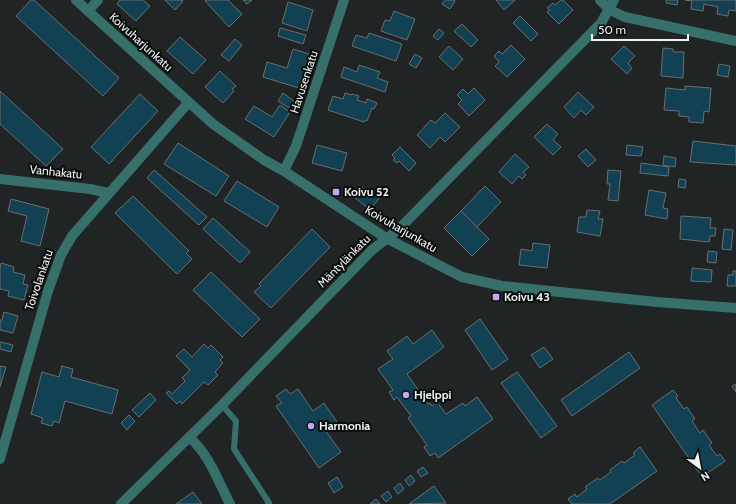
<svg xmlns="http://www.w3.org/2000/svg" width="736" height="504" font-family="Cabin,sans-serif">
<rect width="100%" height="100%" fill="#212424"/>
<path fill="#114153" stroke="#6a6e6f" d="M31,0H34L119,78L103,96L16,16Z
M120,0H143L150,6L136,21L117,4Z
M165,0H182L183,1L175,10Z
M206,0H228L242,14L229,27L205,1Z
M243,0H252L247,4Z
M445,0H454L455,1L450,9L442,4Z
M496,0H515L504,10Z
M561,0H563L573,10L559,24L547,12L550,10L547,8L553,3L555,5Z
M666,0H678L677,5L666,3Z
M685,0H736V11L729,10L728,16L717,14L718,7L704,4L703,11L691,9L692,1Z
M288,2L313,10L307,31L282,23Z
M394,11L415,19L407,40L381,31L385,20L390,21Z
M520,16L538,34L531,41L513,23Z
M462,24L478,40L471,47L454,31Z
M280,28L306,35L303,44L278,36Z
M439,29L444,33L438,40L433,36Z
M369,33L402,44L396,61L352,46L356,35L367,38Z
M180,37L206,60L193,74L167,51Z
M235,39L242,45L229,61L221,55Z
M511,45L525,59L507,77L495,66L499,62L494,56L499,51L502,54Z
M449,46L463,59L453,70L439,57Z
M624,46L635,56L628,63L632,68L627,74L611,59Z
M663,48L673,49V52H684L683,78L661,76Z
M293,49L309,54L299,88L263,77L267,62L287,68Z
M415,54L422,58L416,68L409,64Z
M719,64L730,66L728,77L717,75Z
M359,65L380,72L377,78L388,82L385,92L341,77L344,67L357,72Z
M220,71L236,86L232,89L234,91L223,103L205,87Z
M685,86L711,88L709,112L704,111L703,123L689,122V117L679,116V111L664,110L666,88L685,90Z
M474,88L485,100L469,116L458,104L462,100L457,95L463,89L468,94Z
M0,91L63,149L46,166L0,124Z
M578,92L594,107L586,115L581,110L574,118L564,107Z
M283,93L294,101L289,108L278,101Z
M345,93L352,95V94L359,96L357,100L366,103L367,99L377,103L374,109L372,108L367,121L365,120L364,122L328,110L333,96L343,99Z
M140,94L158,111L109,164L91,147Z
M280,105L290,112L274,137L245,119L254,106L272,117Z
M445,113L460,127L445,142L440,137L430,148L417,135L431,120L435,123Z
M547,124L558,134L553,140L561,147L553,155L534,137Z
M693,141L736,146V165L690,162Z
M178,143L229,176L216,196L164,164Z
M317,145L347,153L342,171L312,163Z
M627,145L643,147L641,156L626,155Z
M400,147L416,163L409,171L399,161L397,163L393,160L395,158L392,155Z
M586,149L596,160L588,167L578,156Z
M515,154L529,167L523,172L526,175L522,179L519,176L512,184L499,172Z
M664,156L676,158L675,167L663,165Z
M641,163L669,167L668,176L640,173Z
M154,170L207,217L199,225L147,178Z
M608,170L621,171L618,201L608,200L610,184H607Z
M679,179L686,180L685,188L678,187Z
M237,181L279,207L267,227L224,201Z
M485,186L501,202L477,227L461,211Z
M362,187L368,192L371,189L381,196L370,210L354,197Z
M649,190L666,193L663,208L668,209L667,219L645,215Z
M133,196L189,251L186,253L192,259L177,274L115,213Z
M11,199L49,209L40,246L21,241L27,216L8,211Z
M587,210L600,211L598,219H603L600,236L577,232L579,217H586Z
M461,211L489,239L472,256L444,228Z
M681,216L711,218L710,228H716L715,236H710L709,242L680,239Z
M213,218L250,252L240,263L203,229Z
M312,229L330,247L271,308L254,292L261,286L259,284Z
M724,229L733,230L731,250L722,249Z
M533,243L550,245L547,268L519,265L521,249L532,251Z
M708,251L717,252L716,263L707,262Z
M1,263L14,267L13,272L25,275L23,284L28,285L24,300L8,296L9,291L0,289V268Z
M692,268L712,270L711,282L691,281Z
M733,271H736V286H727L728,275H733Z
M211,272L260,319L242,337L193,290Z
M4,312L18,316L13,333L0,330V320H2Z
M480,319L508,359L492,370L465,330Z
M432,330L444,347L407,374L428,404L430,403L432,406L437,402L446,414L463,403L465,406L477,397L493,419L438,458L435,453L430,456L424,447L427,445L408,418L411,416L397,397L394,400L389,392L393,390L378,369L393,359L387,351L407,336L413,344Z
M0,342L13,345L11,352L0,349Z
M204,344L208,348L211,345L223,357L220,360L223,363L215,372L218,375L208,385L204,382L182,404L180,401L177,404L166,393L169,391L172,394L185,381L182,378L190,370L176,356L184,349L192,357Z
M544,347L553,359L540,368L531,355Z
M629,352L640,368L572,416L561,400Z
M0,366L6,367L0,387Z
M62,366L73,369L71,377L118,390L112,414L65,401L59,423L54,421L52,426L41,423L43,418L31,414L42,372L59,377Z
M517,372L557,426L541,438L501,383Z
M736,384V392L732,386Z
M286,389L290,394L298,389L313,411L324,403L337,422L325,430L341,452L319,468L276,406L282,403L276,396Z
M673,390L678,396L676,398L684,409L687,407L695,419L692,421L700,433L703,430L712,443L709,445L717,456L720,454L725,461L702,477L652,405Z
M150,393L156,400L139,417L132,410Z
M129,415L135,421L127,430L121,423Z
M640,447L657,471L610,504H572L568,499L575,494L577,497L587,489L585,487L598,478L600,480L611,472L610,470L622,461L624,463L635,455L633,453Z
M423,467L428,473L421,477L417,471Z
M411,475L415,481L409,486L405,480Z
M337,477L343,487L334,493L328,483Z
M400,483L404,489L398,494L394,488Z
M434,486L446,503L409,504Z
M388,491L392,497L386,502L381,496Z
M193,492L202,504H176Z
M376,499L380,504H370Z"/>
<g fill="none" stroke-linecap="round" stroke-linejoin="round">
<path stroke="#376f6a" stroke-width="6" d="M222,405L236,421L234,449L269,503L268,504"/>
<path stroke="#376f6a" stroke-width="10" d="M600,0L610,10L625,17L736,41
M88,11L98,0
M284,171L296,146L344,0
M0,179L90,189L108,193
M189,437C209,454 218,481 230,504
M0,459L48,291L61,255L72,236L188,103
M121,504L222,405L372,250L399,229L601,23L614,0"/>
<path stroke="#376f6a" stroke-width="10" d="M76,0L213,124L264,160L284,171L386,238L462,277L502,286L657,302L736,308"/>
</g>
<g fill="#c5a7f1" stroke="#0b0d0d" stroke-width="1.5">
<rect x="332" y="188" width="8" height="8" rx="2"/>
<rect x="492" y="293" width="8" height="8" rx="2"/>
<circle cx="406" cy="395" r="4"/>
<circle cx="311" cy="426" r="4"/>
</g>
<g text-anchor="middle" stroke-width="4" stroke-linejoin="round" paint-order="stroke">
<g font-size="12" fill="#eff1f2" stroke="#0b0d0d">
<text transform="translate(141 42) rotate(42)" y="4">Koivuharjunkatu</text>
<text transform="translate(304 82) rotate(-72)" y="4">Havusenkatu</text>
<text transform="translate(56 172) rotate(6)" y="4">Vanhakatu</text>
<text transform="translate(401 229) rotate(30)" y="4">Koivuharjunkatu</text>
<text transform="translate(344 261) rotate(-45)" y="4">Mäntylänkatu</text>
<text transform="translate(39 280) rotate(-71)" y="4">Toivolankatu</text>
</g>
<g font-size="12" font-weight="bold" fill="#eff1f2" stroke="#0b0d0d" text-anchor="start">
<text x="344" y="196">Koivu 52</text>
<text x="504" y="301">Koivu 43</text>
<text x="414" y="399">Hjelppi</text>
<text x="319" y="430">Harmonia</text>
</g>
</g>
<g transform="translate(700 468) rotate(148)" stroke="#0b0d0d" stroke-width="3" paint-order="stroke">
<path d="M0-3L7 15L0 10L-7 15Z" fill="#eff1f2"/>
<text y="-6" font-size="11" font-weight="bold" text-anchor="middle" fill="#eff1f2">N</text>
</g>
<path d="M592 34v6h96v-6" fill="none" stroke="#eff1f2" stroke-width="2"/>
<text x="598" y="34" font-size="12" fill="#eff1f2" stroke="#0b0d0d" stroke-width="3" paint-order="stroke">50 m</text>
</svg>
